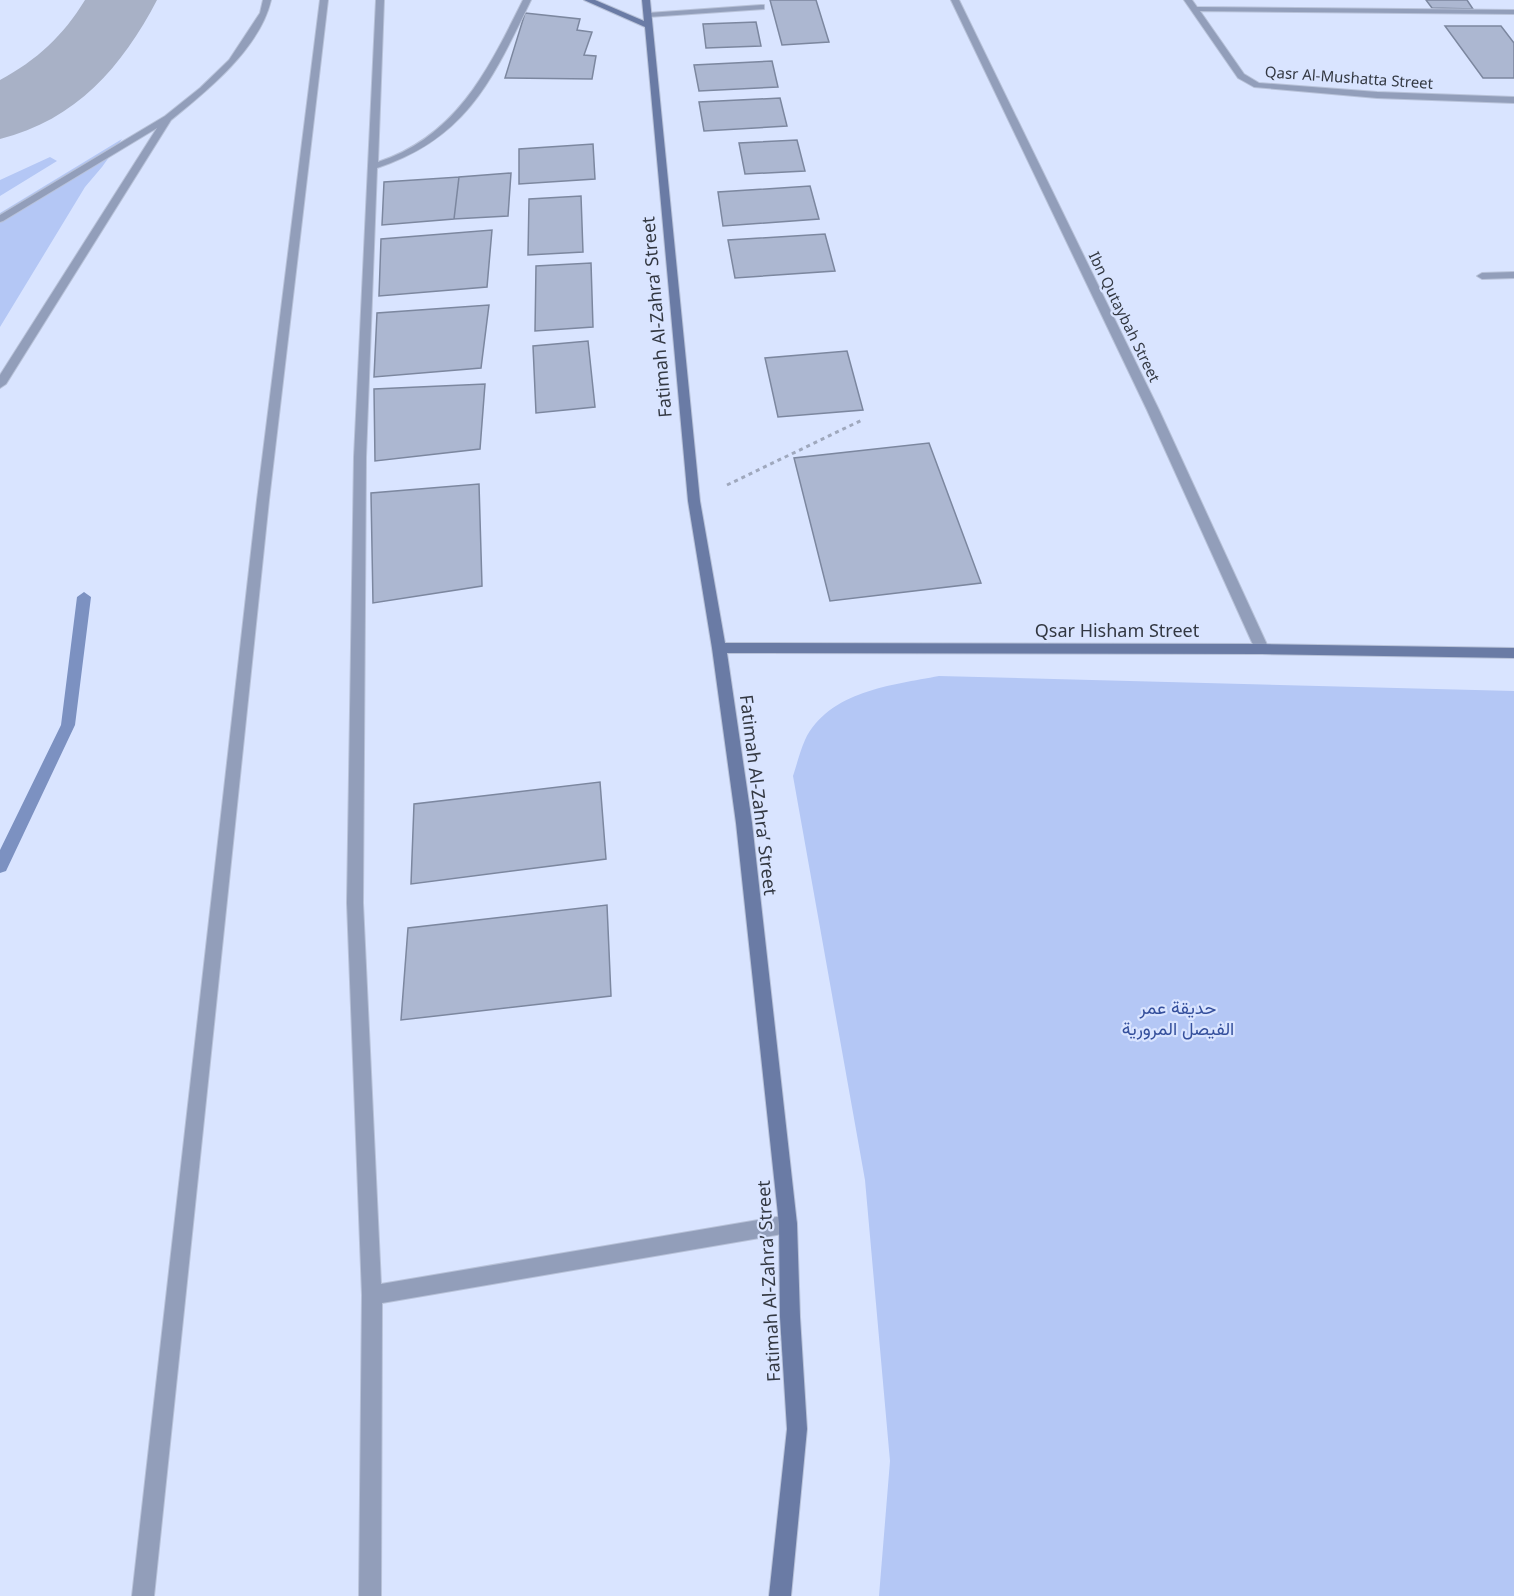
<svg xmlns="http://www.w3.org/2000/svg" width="1514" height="1596" font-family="'Noto Sans',Vazirmatn,sans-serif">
<rect width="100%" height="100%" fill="#d9e4ff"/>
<path fill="#b4c7f5" d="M122,139L102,167L85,187L0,327V213Z
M50,157L57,161L0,196V180Z
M939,676L1514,691V1596H879L890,1461L865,1180L793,776C797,764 800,751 805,740C829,691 892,685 939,676Z"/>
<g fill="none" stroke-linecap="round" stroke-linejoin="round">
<path fill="#7c91c1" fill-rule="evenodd" d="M84,592L91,597L75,725L6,871L0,873V850L61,725L77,597Z"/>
<path fill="#a8b1c6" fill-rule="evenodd" d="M85,0H157C122,67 76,120 0,139V80C37,60 63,36 85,0Z"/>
</g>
<path fill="#acb7d1" stroke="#7c879f" stroke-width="1.5" d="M770,0H816L829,42L782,45Z
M1426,0H1467L1473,9L1432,8Z
M525,13L580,19L577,30L592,32L584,55L596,56L592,79L505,78Z
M756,22L761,46L706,48L703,24Z
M1445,26H1501L1514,43V78H1483Z
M772,61L778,87L699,91L694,65Z
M780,98L787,126L704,131L699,102Z
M797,140L805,171L745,174L739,143Z
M593,144L595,179L519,184V149Z
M511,173L508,216L454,219L459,177Z
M459,177L454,219L382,225L384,182Z
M810,186L819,219L723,226L718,192Z
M581,196L583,252L528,255L529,199Z
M492,230L487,287L379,296L381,239Z
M825,234L835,271L735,278L728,240Z
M591,263L593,327L535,331L536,266Z
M489,305L481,368L374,377L377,313Z
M588,341L595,407L536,413L533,346Z
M847,351L863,410L778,417L765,358Z
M485,384L480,449L375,461L374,389Z
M929,443L981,583L830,601L794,458Z
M479,484L482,586L373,603L371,493Z
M600,782L606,859L411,884L414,804Z
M607,905L611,996L401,1020L408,928Z"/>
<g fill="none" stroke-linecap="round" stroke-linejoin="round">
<defs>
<path id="lane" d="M263,0H271C260,48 208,90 171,120L6,384L0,388V375L157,128L3,221L0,222V215L165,116L200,88L229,60L260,13Z
M320,0H328L269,500L154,1596H132L257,500Z
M761,5H764V9L648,17L644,15L648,13Z
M1514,272V278L1482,279L1477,276L1482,273Z"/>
<path id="street" d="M376,0H384L378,162C457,136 488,70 523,0H531C492,80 467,138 377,168L366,457L363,903L381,1284L788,1215L795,1217L797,1224L795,1231L788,1233L382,1303L381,1596H359L362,1295L347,903L354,457Z
M951,0H959L1159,410L1269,649L1267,653L1262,654L1255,649L1147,410Z
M1184,0H1192L1197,7L1514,10V14L1200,11L1244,74L1259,83L1377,92L1514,97V103L1377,98L1254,87L1238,78Z"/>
<path id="secondary" d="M584,0H595L644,21L642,0H650L700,501L725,643L1262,644L1514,648V658L1262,654L727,653L752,823L797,1224L800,1317L807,1429L791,1596H769L787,1429L780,1317L779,1224L736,823L712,648L688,501L645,27Z"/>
</defs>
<use href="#lane" stroke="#b8c2d9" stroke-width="2"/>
<use href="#street" stroke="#b8c2d9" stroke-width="2"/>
<use href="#secondary" stroke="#b8c2d9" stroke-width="2"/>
<path stroke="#9fa8bd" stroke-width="3" stroke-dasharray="4 4" stroke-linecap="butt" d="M727,485L862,420"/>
<use href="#lane" fill="#929eba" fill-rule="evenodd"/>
<use href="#street" fill="#929eba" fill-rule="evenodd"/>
<use href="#secondary" fill="#6a7ba5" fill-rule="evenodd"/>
</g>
<g text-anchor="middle" stroke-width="4.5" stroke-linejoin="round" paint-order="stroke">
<g font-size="15" fill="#333842" stroke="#d9e4ff">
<text transform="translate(1349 78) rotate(4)" y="5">Qasr Al-Mushatta Street</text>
<text transform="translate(1124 317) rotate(64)" y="5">Ibn Qutaybah Street</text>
</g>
<g font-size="18" fill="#333842" stroke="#d9e4ff">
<text transform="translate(657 317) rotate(-95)" y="6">Fatimah Al-Zahra’ Street</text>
<text x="1117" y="637">Qsar Hisham Street</text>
<text transform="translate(758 795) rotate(83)" y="6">Fatimah Al-Zahra’ Street</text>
<text transform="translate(769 1281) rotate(-93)" y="6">Fatimah Al-Zahra’ Street</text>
</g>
<g font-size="18" fill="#344f9c" stroke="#d9e4ff">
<text x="1178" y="1014">حديقة عمر<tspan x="1178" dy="21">الفيصل المرورية</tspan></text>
</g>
</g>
</svg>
